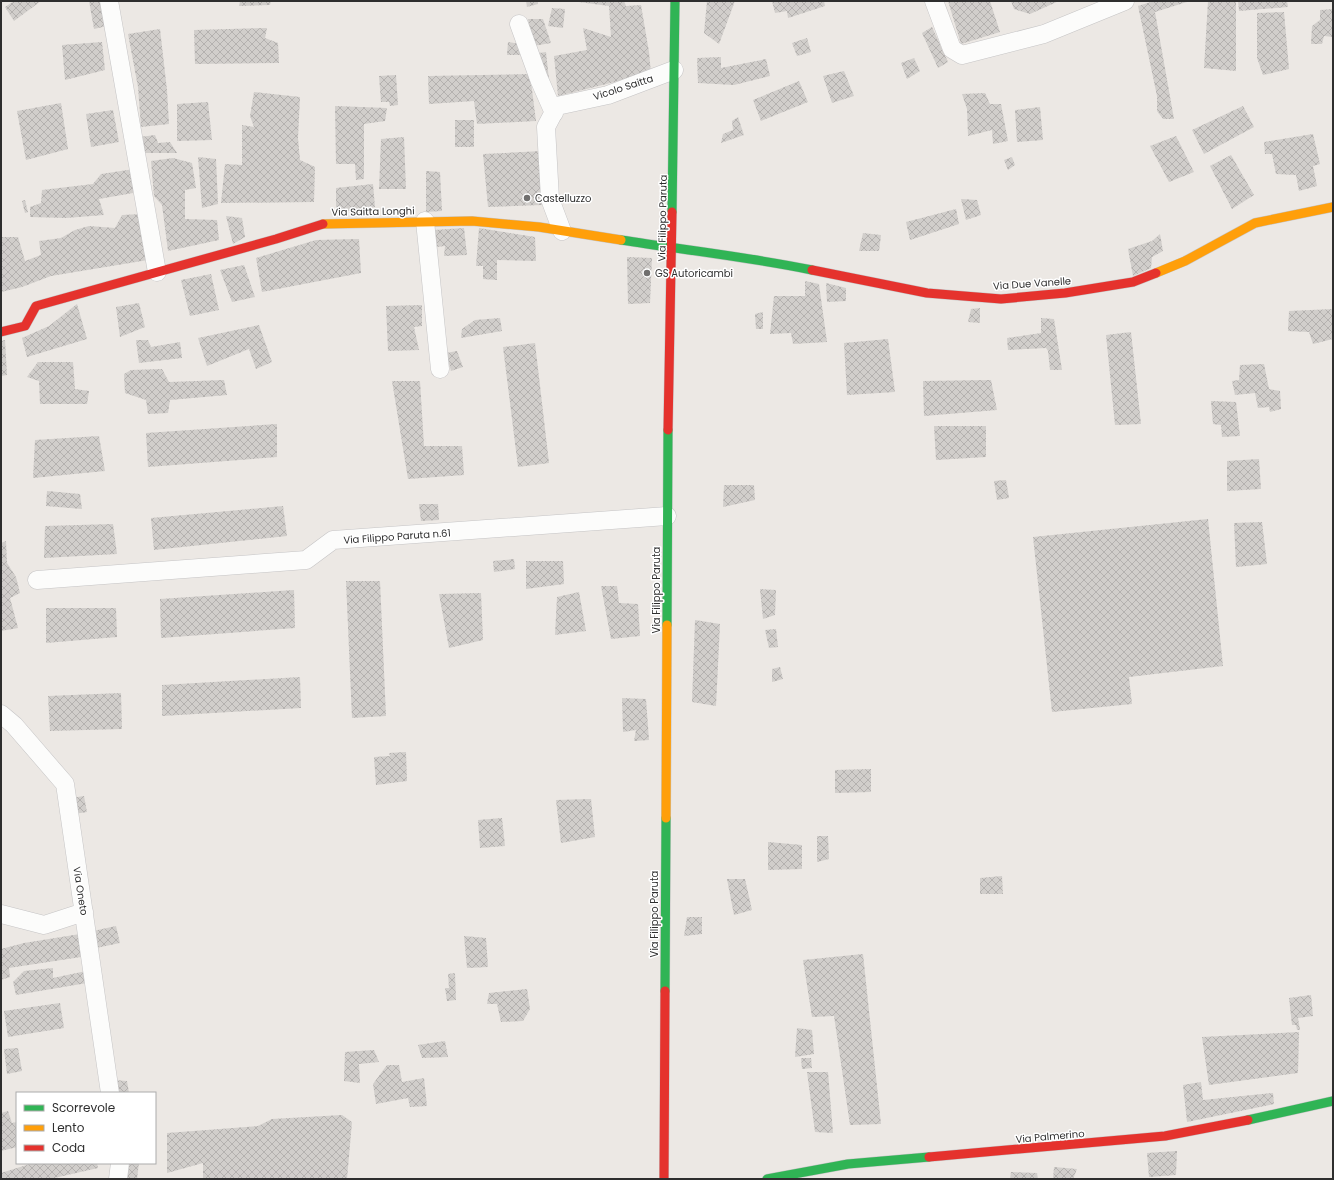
<svg xmlns="http://www.w3.org/2000/svg" width="1334" height="1180" font-family="Poppins,sans-serif">
<defs>
<pattern id="building-cross-hatch" width="8" height="8" patternUnits="userSpaceOnUse"><rect width="8" height="8" fill="#d1cecb"/><path d="M0 0l8 8M0 8l8-8" fill="none" stroke="#b4b1af"/></pattern>
</defs>
<rect width="100%" height="100%" fill="#ece8e4"/>
<path fill="url(#building-cross-hatch)" d="M14,1H41L14,21L5,7Z
M89,1H103L107,26L94,29Z
M240,1H271L270,5L239,6Z
M526,1H538V4L527,7Z
M571,1H624L626,6L641,5L649,52L651,73L558,96L554,56L587,50L583,28L611,37L609,6Z
M707,1H735L719,44L704,33Z
M772,1H824L825,6L788,18L787,11L775,13Z
M948,1H990L1000,32L961,44Z
M1011,1H1059L1030,14L1014,9Z
M1154,1H1190L1155,12L1174,119H1163L1157,111V96L1138,6Z
M1208,1H1236V71L1204,68Z
M1238,1H1287L1288,7L1239,11Z
M552,8L565,9L563,28L548,26Z
M1333,9V37L1324,36L1322,44H1311L1312,26L1320,20V10Z
M1284,12L1289,69L1263,75L1257,58V13Z
M528,19H543L551,43L533,46Z
M932,27L948,62L938,68L922,33Z
M267,28L265,38L278,43L279,63L195,64L194,30Z
M160,29L167,90L169,124L141,127L138,87L128,34Z
M807,38L811,52L797,56L792,43Z
M102,42L105,70L65,80L62,45Z
M508,42L521,44L525,55H507Z
M546,52L550,89L532,54Z
M721,57V68L766,59L770,76L734,85L698,83L697,58Z
M914,58L920,71L907,79L901,63Z
M844,71L854,96L832,103L823,76Z
M530,74L536,121L477,124L474,101L429,104L428,76Z
M396,75L398,105L390,106L389,102H381L379,76Z
M799,81L808,102L761,121L753,100Z
M254,92L300,97L298,138L300,160L315,167L314,202L221,203L225,164L242,165V125L254,127L250,116Z
M985,93L990,104H1001L1008,141L993,144L992,130L968,136L967,109L962,94Z
M208,102L212,140L177,141V104Z
M61,103L68,149L26,160L17,111Z
M335,106L387,108L385,121L364,124V179L356,180L355,164H336Z
M1243,106L1254,127L1204,154L1192,130Z
M1040,107L1043,140L1017,142L1015,110Z
M113,110L119,142L91,147L86,114Z
M738,117L744,135L721,143L723,134L733,130L732,121Z
M455,120H474V147H455Z
M1313,134L1320,164L1313,166L1317,186L1299,191L1296,175L1276,174L1272,154H1265L1264,142Z
M155,135L158,143L170,142L177,153H142L140,137Z
M1176,136L1194,172L1169,182L1150,146Z
M404,137L406,189H379L381,139Z
M542,151V205L488,207L483,154Z
M1231,155L1254,195L1232,209L1210,166Z
M198,157L216,159L218,204L202,208Z
M1012,157L1015,165L1008,170L1004,160Z
M173,158L192,163L196,188L185,190V219L217,220L219,240L168,251L162,205L154,196L151,161Z
M134,169L133,193L99,199L104,215L66,218L30,217V207L41,203L42,190L93,184L101,174Z
M426,171L440,172L442,211L426,212Z
M373,184L375,207L336,213V188Z
M961,199L977,200L981,215L966,220Z
M25,200L28,212L25,213L22,201Z
M956,209L959,224L910,240L906,222Z
M141,214L148,260L51,276L22,287L1,292V237H18L25,261L41,255L39,241L61,238L75,230L89,226L115,228L122,215Z
M226,216L242,218L245,237L233,244Z
M464,228L467,255L444,256L445,246L437,247L434,230Z
M479,228L535,237L536,261L497,260V280L483,279V266H476Z
M863,233L881,235L879,251H859Z
M1160,234L1163,251L1152,257L1151,268L1133,276L1128,249L1152,241Z
M359,239L361,273L262,292L256,258L316,240Z
M627,257L652,258L650,303L628,304Z
M244,265L255,297L232,302L220,270Z
M211,274L219,310L190,316L181,280Z
M805,281L819,284L827,342L793,344L791,333L770,334L774,296H805Z
M826,283L846,288V301L827,302Z
M139,303L145,327L120,337L116,307Z
M77,304L87,339L27,357L22,338L49,326Z
M422,305V326L414,327L419,350L388,351L386,306Z
M980,308V323L968,322L971,309Z
M1333,309V339L1313,344L1309,332L1288,331L1289,311Z
M763,312V329H756L755,314Z
M500,318L502,331L461,338L462,329L475,320Z
M1041,318L1054,319L1062,370H1050L1048,351L1046,348L1008,350L1007,338L1041,333Z
M259,325L272,362L256,369L249,349L207,366L198,338Z
M1131,332L1141,424L1115,425L1106,335Z
M888,339L895,392L847,395L844,343Z
M5,340L7,375L1,376V341Z
M136,340H148L151,347L180,342L182,358L139,363Z
M535,343L549,463L518,467L503,347Z
M457,351L463,367L451,371L446,353Z
M38,362H73L75,389L89,391L87,404H40L39,381L27,377Z
M1264,364L1269,389L1280,391L1281,409L1270,412L1269,407L1258,408L1255,393L1235,395L1232,381L1239,380L1240,365Z
M162,369L169,382L224,380L227,395L170,400L168,413L148,414L146,400L125,393L124,374L131,370Z
M991,380L997,410L924,416L923,381Z
M392,381H420L424,446H462L464,475L408,479Z
M1211,401L1236,402L1240,436L1222,437L1221,425L1213,424Z
M277,424V457L148,467L146,433Z
M934,426H986V457L936,460Z
M99,436L105,471L33,478L35,440Z
M1259,459L1261,489L1227,491V461Z
M1006,480L1009,498L997,500L994,481Z
M724,485H754L755,500L723,507Z
M47,491L80,494L82,509L46,506Z
M419,504H438L439,520L421,521Z
M283,506L287,536L154,550L151,518Z
M1208,519L1223,666L1129,677L1132,704L1052,712L1033,537Z
M1262,522L1267,564L1236,567L1234,523Z
M113,524L117,554L44,558L45,526Z
M6,541L7,563L16,577L20,593L10,598L18,628L1,631V543Z
M514,559L515,569L494,572L493,561Z
M526,561H563L564,584L526,589Z
M346,581H380L386,716L352,718Z
M601,586H617L619,603L638,604L640,636L611,639Z
M760,589L776,590L775,615L763,619Z
M294,590L295,628L161,638L160,599Z
M579,592L586,631L555,635L557,597Z
M481,593L483,640L449,648L439,594Z
M46,608H116L117,637L46,643Z
M695,620L720,624L716,706L692,702Z
M776,629L778,647L769,648L765,630Z
M780,667L783,679L772,682V669Z
M300,677L301,708L162,716V685Z
M121,693L122,729L50,731L48,696Z
M622,698L646,699L649,740L634,741L636,730L623,732Z
M406,752L407,781L376,785L374,757L390,756L389,753Z
M871,769V792L835,793V770Z
M84,796L87,812L74,814L71,798Z
M591,799L595,837L561,843L556,800Z
M502,818L505,846L480,848L478,820Z
M817,836H828L829,859L817,862Z
M768,842L802,845V869L768,870Z
M1002,876L1003,894H980V878Z
M727,879H745L752,910L734,915Z
M687,917H702V934L684,936Z
M116,926L120,943L96,948L93,931Z
M80,934L81,957L9,968L10,977L1,980V949L24,943Z
M464,936L486,938L488,967L467,968Z
M863,954L881,1124L850,1125L834,1016L812,1017L803,960Z
M53,968V978L86,971L87,983L16,995L13,982L24,971Z
M455,973L456,1000L447,1001L445,988H449L448,974Z
M527,989L530,1009L523,1021L501,1022L497,1004H487L489,993Z
M1311,995L1313,1016L1298,1018L1300,1030H1297L1296,1025H1292L1289,998Z
M60,1003L64,1028L8,1037L4,1011Z
M797,1028L812,1030L814,1054L795,1057Z
M1299,1032L1298,1073L1209,1085L1202,1037Z
M445,1041L448,1057L422,1058L418,1045Z
M18,1048L22,1071L7,1074L4,1049Z
M374,1050L379,1062L359,1064L360,1083L344,1081L345,1052Z
M801,1058H811L812,1068L802,1069Z
M387,1065H399L402,1082L424,1078L427,1106L410,1107L408,1098L376,1104L373,1084Z
M807,1072H828L833,1133L815,1132Z
M114,1080L127,1081L129,1093H116Z
M1201,1082L1203,1100L1273,1093L1274,1104L1187,1122L1183,1085Z
M8,1111L12,1123L17,1122V1147L1,1151V1113Z
M342,1115L352,1122L347,1179H203V1163L167,1173V1133L258,1126L272,1119Z
M1177,1151L1176,1175L1149,1177L1147,1153Z
M33,1163H97L98,1168L50,1179H1V1173Z
M126,1163H139L137,1179H124Z
M1054,1167L1077,1169L1073,1179H1053Z
M1011,1172L1037,1173L1038,1179H1010Z"/>
<g fill="none" stroke-linecap="round" stroke-linejoin="round">
<defs>
<path id="street" d="M109,1L157,272
M934,1L952,49L962,55L1044,34L1125,1
M519,24L539,79L554,113
M425,221L440,369
M562,231L550,199L546,127L557,106L608,95L674,70
M37,580L306,560L333,540L667,516
M1,714L14,725L65,784L110,1093
M1,914L44,925L84,912
M118,1179L120,1163"/>
<path id="fast" d="M672,212L675,1
M621,240C685,250 749,257 812,270
M667,625L668,430
M665,991L666,818
M1248,1120L1333,1101
M767,1179L848,1164L929,1157"/>
<path id="slow" d="M323,224L472,221L539,227L621,240
M1156,273L1185,261L1255,223L1333,207
M666,818L667,625"/>
<path id="jam" d="M812,270L927,293L1001,299L1065,293L1133,282L1156,273
M1,332L25,326L36,306L276,239L323,224
M668,430L672,212
M929,1157L1165,1136L1248,1120
M664,1179L665,991"/>
</defs>
<use href="#street" stroke="#c5c4c5" stroke-width="19"/>
<use href="#fast" stroke="#c5c4c5" stroke-width="10"/>
<use href="#slow" stroke="#c5c4c5" stroke-width="10"/>
<use href="#jam" stroke="#c5c4c5" stroke-width="10"/>
<use href="#street" stroke="#fcfcfb" stroke-width="18"/>
<use href="#fast" stroke="#30b455" stroke-width="9"/>
<use href="#slow" stroke="#ff9f0a" stroke-width="9"/>
<use href="#jam" stroke="#e5322d" stroke-width="9"/>
</g>
<g fill="#706f6e" stroke="#fff" stroke-width="1.5">
<circle cx="527" cy="198" r="4"/>
<circle cx="647" cy="273" r="4"/>
</g>
<g text-anchor="middle" stroke-width="3" stroke-linejoin="round" paint-order="stroke">
<g font-size="10" fill="#2e2e2e" stroke="#fff">
<text transform="translate(623 87) rotate(-18)" y="4">Vicolo Saitta</text>
<text transform="translate(373 211) rotate(-1)" y="4">Via Saitta Longhi</text>
<text transform="translate(662 218) rotate(-89)" y="4">Via Filippo Paruta</text>
<text transform="translate(1032 283) rotate(-4)" y="4">Via Due Vanelle</text>
<text transform="translate(397 536) rotate(-4)" y="4">Via Filippo Paruta n.61</text>
<text transform="translate(656 590) rotate(-90)" y="4">Via Filippo Paruta</text>
<text transform="translate(81 891) rotate(81)" y="4">Via Oneto</text>
<text transform="translate(654 914) rotate(-90)" y="4">Via Filippo Paruta</text>
<text transform="translate(1050 1136) rotate(-5)" y="4">Via Palmerino</text>
</g>
<g font-size="10" fill="#2e2e2e" stroke="#fff" text-anchor="start">
<text x="535" y="202">Castelluzzo</text>
<text x="655" y="277">GS Autoricambi</text>
</g>
</g>
<rect width="1334" height="1180" fill="none" stroke="#2e2e2e" stroke-width="4"/>
<rect x="16" y="1092" width="140" height="72" fill="#ffffff" stroke="#ababab"/>
<rect x="24" y="1105" width="20" height="6" fill="#30b455" stroke="#ababab"/>
<text x="52" y="1112" font-size="12" fill="#2e2e2e">Scorrevole</text>
<rect x="24" y="1125" width="20" height="6" fill="#ff9f0a" stroke="#ababab"/>
<text x="52" y="1132" font-size="12" fill="#2e2e2e">Lento</text>
<rect x="24" y="1145" width="20" height="6" fill="#e5322d" stroke="#ababab"/>
<text x="52" y="1152" font-size="12" fill="#2e2e2e">Coda</text>
</svg>
